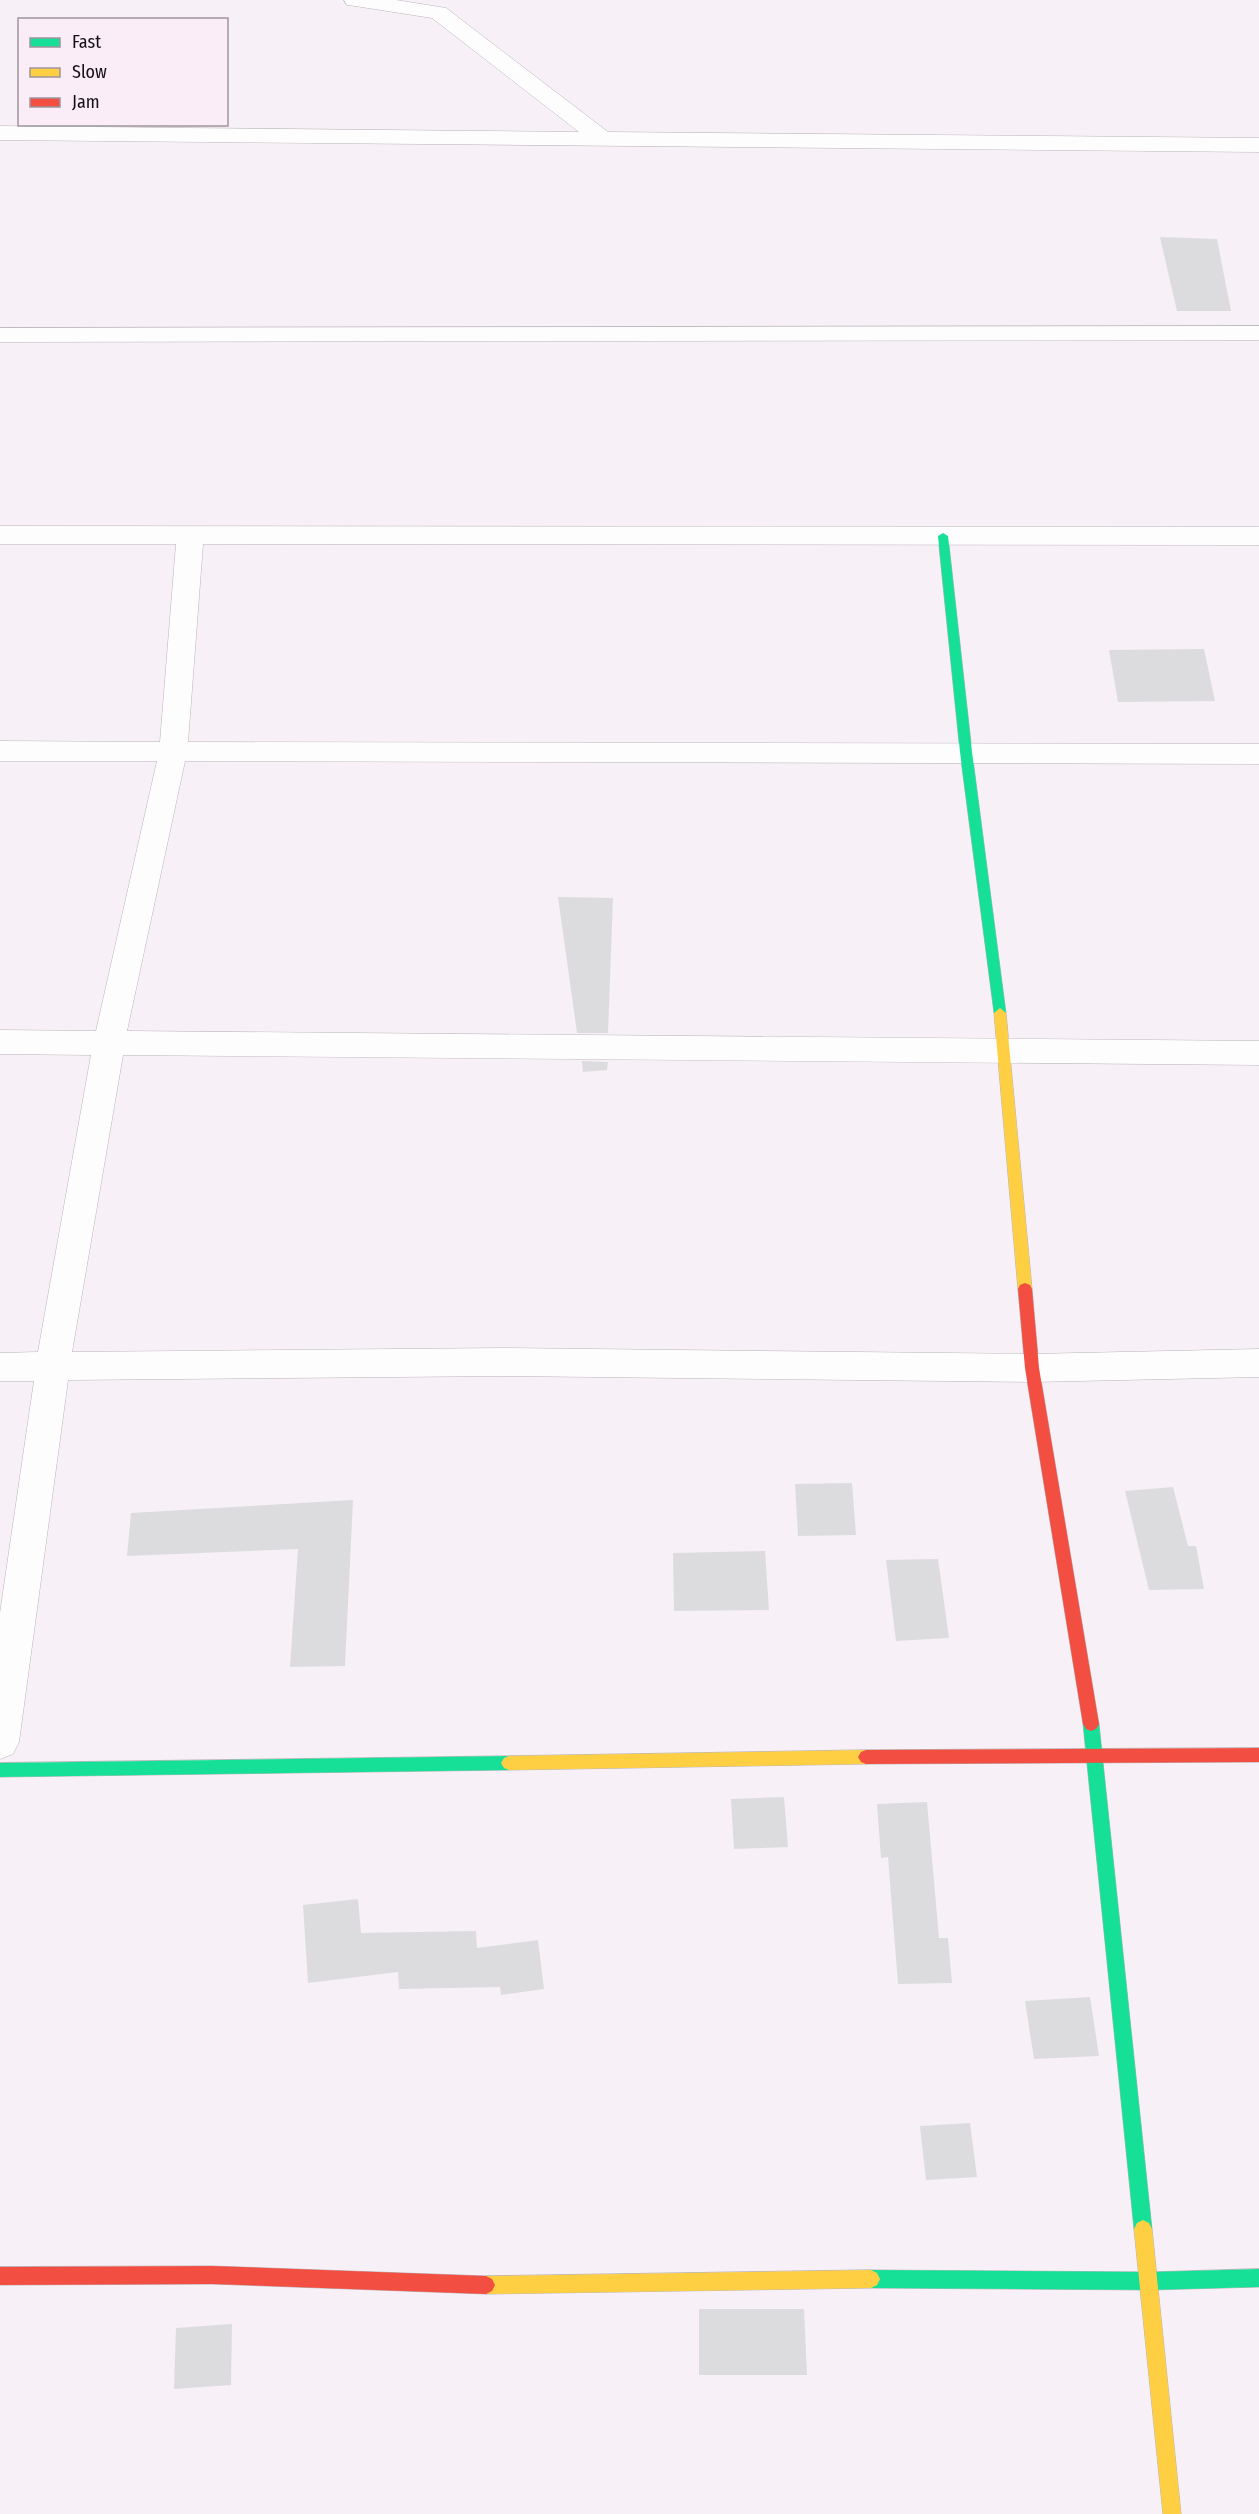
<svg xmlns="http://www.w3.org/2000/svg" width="1259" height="2514" font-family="'Fira Sans Condensed',sans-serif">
<rect width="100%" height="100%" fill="#f7f0f6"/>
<path fill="#dcdcdf" d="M1160,237L1217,239L1231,311H1177Z
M1204,649L1215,701L1118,702L1109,650Z
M558,897L613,898L608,1033H577Z
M582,1061L608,1062L607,1070L583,1072Z
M852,1483L856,1535L798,1536L795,1484Z
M1173,1487L1188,1546H1196L1204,1589L1149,1590L1125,1491Z
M353,1500L345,1666L290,1667L298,1549L127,1556L131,1513Z
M765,1551L769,1610L674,1611L673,1553Z
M938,1559L949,1638L896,1641L886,1560Z
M784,1797L788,1847L734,1849L731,1799Z
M927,1802L939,1938H948L952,1983L898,1984L888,1857L881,1858L877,1804Z
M358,1899L361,1933L476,1931L477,1948L538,1940L544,1989L501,1995L500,1987L399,1989L398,1972L308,1983L303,1905Z
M1090,1997L1099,2056L1034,2059L1025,2001Z
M970,2123L977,2177L926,2180L920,2126Z
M699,2309H804L807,2375H699Z
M232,2324L231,2385L174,2389L176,2328Z"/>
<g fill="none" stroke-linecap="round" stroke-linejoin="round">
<defs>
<path id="street" d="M344,0H396L446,8L608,132L1259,138V152L0,140V126L579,132L432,18L355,6L347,5Z
M1259,326V340L0,342V328Z
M0,526L1259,527V545L203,544L188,742L1259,744V764L185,761L127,1031L1259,1041V1065L123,1055L72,1352L503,1348L1032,1354L1259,1349V1377L1032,1382L503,1376L68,1380L19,1742L13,1754L0,1759V1613L34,1381H0V1353L38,1352L91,1055L0,1054V1030L96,1031L157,761H0V741L160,742L176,544H0Z"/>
<path id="fast" d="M943,533L948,536L972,752L1006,1013L1000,1018L994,1013L960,752L938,536Z
M1091,1717L1096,1719L1099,1724L1152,2229L1149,2235L1143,2238L1137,2235L1134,2229L1083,1724L1086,1719Z
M509,1756L514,1758L517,1763L514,1768L509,1770L0,1777V1763Z
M1259,2269V2287L1150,2290L871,2288L865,2285L862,2279L865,2273L871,2270L1150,2272Z"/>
<path id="slow" d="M1000,1008L1006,1013L1032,1289L1030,1293H1020L1018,1289L994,1013Z
M866,1750L871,1752L874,1757L871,1762L866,1764L509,1770L504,1768L501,1763L504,1758L509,1756Z
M1143,2220L1149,2223L1152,2229L1181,2514H1163L1134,2229L1137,2223Z
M871,2270L877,2273L880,2279L877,2285L871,2288L486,2294L480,2291L477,2285L480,2279L486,2276Z"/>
<path id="jam" d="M1025,1283L1030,1285L1032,1289L1039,1368L1099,1724L1096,1729L1091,1731L1086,1729L1083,1724L1025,1368L1018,1289L1020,1285Z
M1259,1748V1762L866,1764L861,1762L858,1757L861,1752L866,1750Z
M212,2266L486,2276L492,2279L495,2285L492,2291L486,2294L212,2284L0,2285V2267Z"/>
</defs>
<use href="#street" stroke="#b9b5b9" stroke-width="1"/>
<use href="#fast" stroke="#b9b5b9" stroke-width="1"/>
<use href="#slow" stroke="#b9b5b9" stroke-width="1"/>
<use href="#jam" stroke="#b9b5b9" stroke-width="1"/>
<use href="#street" fill="#fefdfe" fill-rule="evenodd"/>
<use href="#fast" fill="#16e098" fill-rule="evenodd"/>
<use href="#slow" fill="#ffcf43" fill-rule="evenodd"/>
<use href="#jam" fill="#f24e42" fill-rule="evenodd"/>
</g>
<rect x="18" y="18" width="210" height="108" fill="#faedf8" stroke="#9e959d" stroke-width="1.5"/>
<rect x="30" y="38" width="30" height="9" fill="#16e098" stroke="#9e959d" stroke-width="1.5"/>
<text x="72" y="48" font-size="18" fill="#151014">Fast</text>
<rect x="30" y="68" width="30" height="9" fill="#ffcf43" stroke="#9e959d" stroke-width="1.5"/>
<text x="72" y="78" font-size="18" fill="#151014">Slow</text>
<rect x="30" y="98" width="30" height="9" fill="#f24e42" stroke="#9e959d" stroke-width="1.5"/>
<text x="72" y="108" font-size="18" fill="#151014">Jam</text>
</svg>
